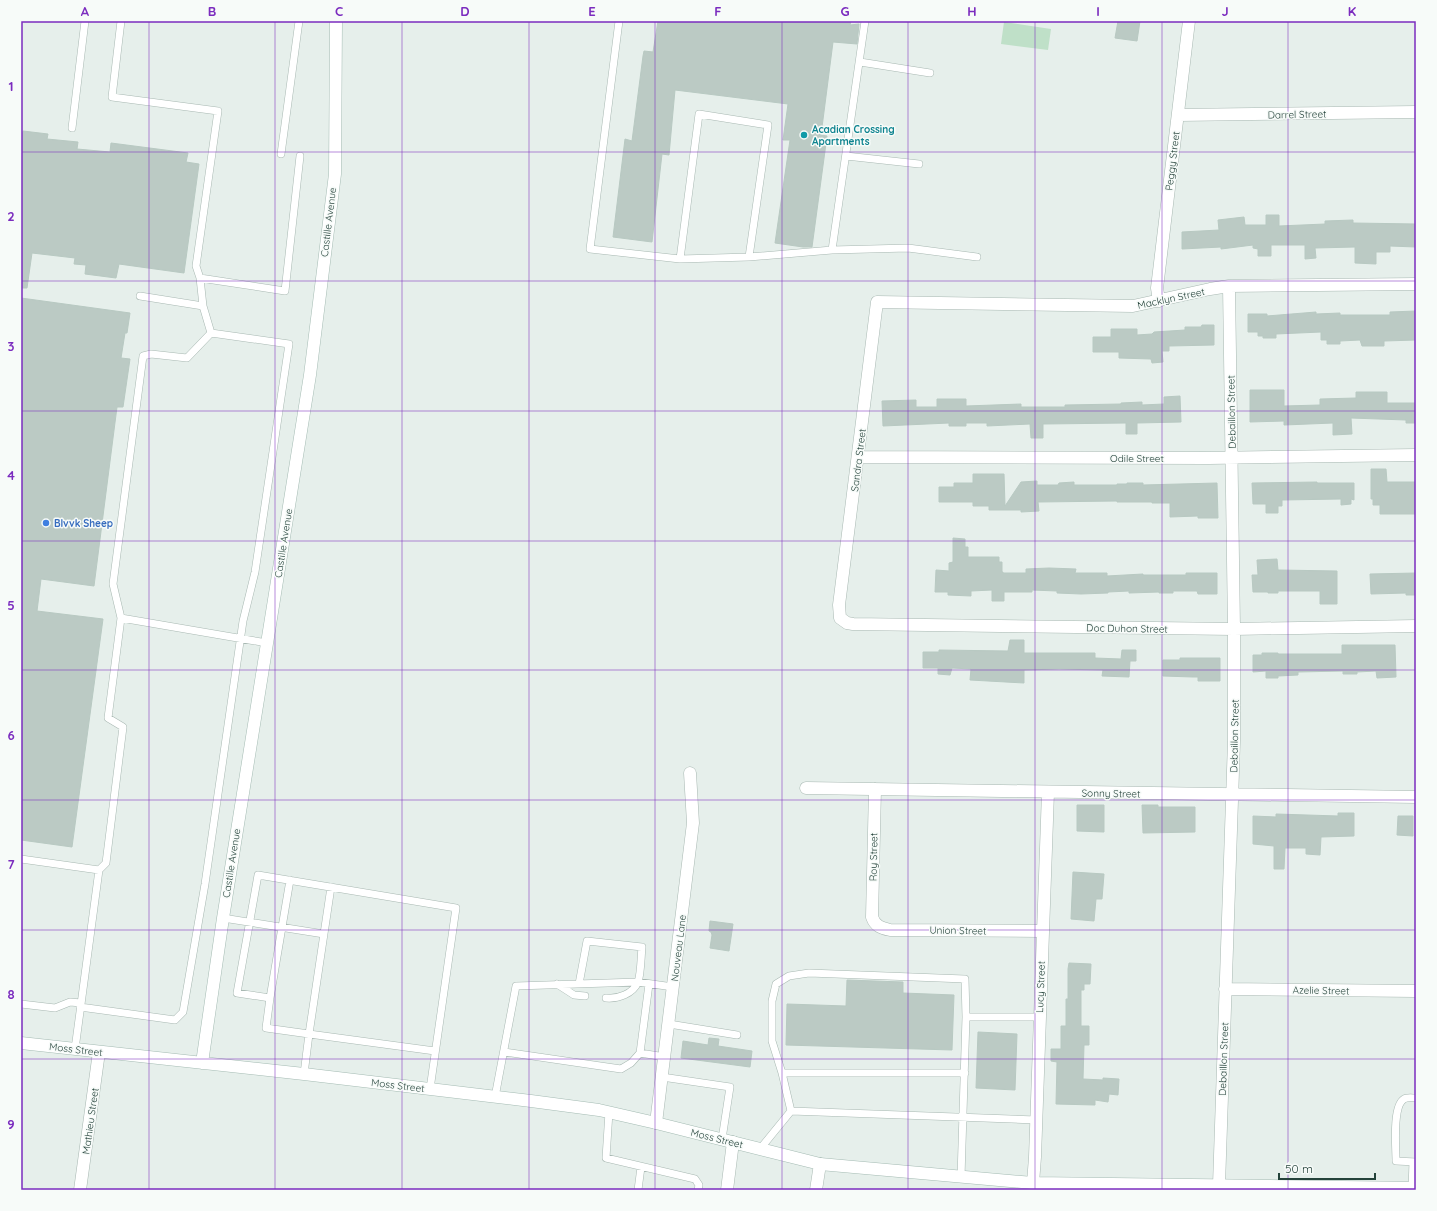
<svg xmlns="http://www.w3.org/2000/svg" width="1437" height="1211" font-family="Quicksand,sans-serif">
<rect width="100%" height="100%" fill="#e6efeb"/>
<path fill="#bfe0c8" d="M1004,22L1051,29L1048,50L1001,44Z"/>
<path fill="#bbcac4" stroke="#b8c9c2" d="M658,21H851L850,25L859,24L857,44L833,42L821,135L827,136L812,247H803L775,243L790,140H783L788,104L675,90L669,155L662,154L652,242L613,237L625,139L632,141L643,56L644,51L653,52Z
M1118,21H1140L1137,41L1115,38Z
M23,131L48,134L47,139L78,142L77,149L110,152L111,143L188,153L186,162L199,164L184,273L119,264L116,278L85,274L86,265L74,264L75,258L32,253L27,288H21V136H22Z
M1266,215H1279V226L1325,224V221L1353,220V223L1416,224V247L1390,246V252H1376V264L1355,263V247L1315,248L1316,258L1305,259V245H1271V256H1258V249L1253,248V245L1221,249V247L1182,249V232L1219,230L1218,220L1244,217L1245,225H1266Z
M21,298L130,313L127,333H125L121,358L130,359L123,407H117L94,586L41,579L37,611L103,619L72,847L21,840Z
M1416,311V340L1384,341V346H1362L1360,340L1340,341V344H1327V340H1321V332L1276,334V338H1263V336H1258V332H1248V314H1267V316L1316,312V314L1340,313V315H1390V312Z
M1202,325H1214V345L1169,346V351H1162L1163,362L1152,363L1151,359L1119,358V352H1093V337H1111V329H1137V335L1152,334L1154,332L1185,330V327H1201Z
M1250,390H1284V406L1320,405V399L1356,398V392H1387V403H1416V423H1406V420L1351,418L1352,434L1333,435V423L1284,425V421L1250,422Z
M1180,396L1181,422L1137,423V434H1126V423L1043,424V438H1031L1030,424L987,426V423H966V426H949V423L883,426L882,401L916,400V407H937V399H966V406L1021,404V407H1065V405L1121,404V403L1142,402V405L1164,404V397Z
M1371,469H1386L1387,482H1416V514H1380V505H1373V499H1371Z
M973,474H1004L1005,506L1021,482L1037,481V485H1058L1059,483L1074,482V485H1117V484H1127V483H1143V485L1217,483L1218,518H1198V516L1170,517V503H1152V502H1117V501L1038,502L1039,511L1021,512V510H989V506H973V502H939V487H954V483H973Z
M1317,482V483H1354V500L1351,499V504L1341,505V499L1282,500V506H1278V513H1266V504H1253L1252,483Z
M953,538L965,539V547H968V557H999V562H1002V572H1003V573H1026V569L1049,568L1076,569L1075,573H1107V576L1143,574V575H1186V573H1217V594H1198L1197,591H1173V593H1159V592L1129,593V591L1108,592V593L1081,594L1057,593V591L1032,590V592H1004V601H992V590L971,591V596L948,595V592H935L936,570L949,571V563L953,562Z
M1277,559L1278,570L1337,571V604H1320V591H1278V593H1268V592H1253L1252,575H1258L1257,560Z
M1416,573V595H1406V593L1371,594L1370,574Z
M1010,640H1024V653H1095V658L1121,659L1122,650H1136V661H1130L1129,677L1102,676L1103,670L1059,669L1024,670V683L970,680L971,669L952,668L950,675L938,674V668H923V652H939V650L1008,651Z
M1342,645H1395L1396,677L1377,678L1376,671L1357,672V674H1343V671L1298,672V675L1278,676V678H1266V671L1253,672V655H1262V653H1278V654H1342Z
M1180,658H1220V681H1198V677H1193L1163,676V660H1180Z
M1077,805H1104V832L1077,831Z
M1142,805H1158V807H1195V832L1143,833Z
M1338,813H1354V836L1321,837L1320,855L1306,854V848H1285L1284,869H1274V846L1253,844V816L1276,817V814L1338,816Z
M1398,816H1413V836L1397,835Z
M1073,872L1104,874L1102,899H1096L1094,921L1071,919Z
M710,921L733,924L729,951L710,948L712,935L711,932L709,931Z
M1069,963L1091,964L1090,984H1084V990H1081V1026H1089V1045H1084L1083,1079L1103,1080V1078L1119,1079L1118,1095L1109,1094L1108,1102L1095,1100V1105L1056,1104L1057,1062L1051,1061V1049H1061V1026H1066V999H1068V969Z
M847,980L903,982V993L954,995L952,1050L786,1045L787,1004L846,1006Z
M978,1032L1017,1034L1015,1090L976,1088Z
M709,1038L719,1039L718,1046L752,1051L750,1067L681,1058L683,1041L708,1045Z"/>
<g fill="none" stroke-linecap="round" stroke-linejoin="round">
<defs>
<path id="lane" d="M121,21L112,97L218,111L196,266L200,278L203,306L211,333
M619,21L590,249L680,259L699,114L768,125L749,257L832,250L908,248L977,257
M860,62L930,73
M72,128L85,21
M281,154L299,21
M846,156L919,164
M832,250L865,21
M680,259L749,257
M200,278L285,291L300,156
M140,296L203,306
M121,618L267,643
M21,859L99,870L75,1049
M331,887L309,1034L435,1051
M223,918L324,934
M557,984L574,995L585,996
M579,984L587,941L642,947C641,956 641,974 638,982C633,994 618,999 606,998
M649,984L640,1053L665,1057
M270,998L290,880
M21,1004L55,1008L70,1002L81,1003
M80,1007L175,1020L183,1012L205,884L243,621L255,572L289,344L211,333L187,358L151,354L143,356L113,584L121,618L108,718L123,727L106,863L99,870
M669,1024L737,1035
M504,1052L621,1069L631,1063L640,1053
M782,1073L772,1041V1001L776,984L789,976L809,973L965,979L966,1017
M304,1074L309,1034L266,1028L270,998L237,993L258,875L456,908L430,1089
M662,1077L730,1087L722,1139
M495,1097L516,986L638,982L673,987
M1416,1098C1412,1098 1407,1097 1404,1099C1392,1106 1396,1148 1396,1161L1416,1162
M791,1111L1036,1120
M609,1112L606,1158L695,1179L699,1185L698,1190
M760,1149L791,1111L782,1073H965
M961,1177L966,1017H1040
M1412,1188L1413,1162
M638,1190L641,1167"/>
<path id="street" d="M1178,115L1416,112
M1416,284L1229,286L1210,289L1133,306L877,302L839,605L840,618L847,623L853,624L1234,629L1416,626
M1159,301L1157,288L1189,21
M858,457L1209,458L1416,455
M806,788L1416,797
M875,789L872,917C875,926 881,928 890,930L1042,931
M1225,989L1416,991
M656,1123L693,823L690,773
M1033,1183L1035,1157L1048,792
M1219,1185L1234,741V629L1229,286
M80,1190L99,1052
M727,1190L733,1142
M816,1190L820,1164"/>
<path id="secondary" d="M21,1043L304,1074L531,1101L599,1110L656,1123L820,1164L1033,1183L1416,1188
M202,1063L223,918L310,375L335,174L336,21"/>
</defs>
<use href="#lane" stroke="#a8b8b2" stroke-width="8"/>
<use href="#street" stroke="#a8b8b2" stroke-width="13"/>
<use href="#secondary" stroke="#a4bbb3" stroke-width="13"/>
<use href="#lane" stroke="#fff" stroke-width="7"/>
<use href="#street" stroke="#fff" stroke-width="12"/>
<use href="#secondary" stroke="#fff" stroke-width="12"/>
</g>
<path fill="none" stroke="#7b2cbf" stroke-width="1" stroke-opacity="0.55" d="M149,21V1190M275,21V1190M402,21V1190M529,21V1190M655,21V1190M782,21V1190M908,21V1190M1035,21V1190M1162,21V1190M1288,21V1190M21,152H1416M21,281H1416M21,411H1416M21,541H1416M21,670H1416M21,800H1416M21,930H1416M21,1059H1416"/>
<circle fill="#0f9aa8" stroke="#f7fbf9" stroke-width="1.5" cx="804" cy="135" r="4"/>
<circle fill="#3f7fe0" stroke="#f7fbf9" stroke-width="1.5" cx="46" cy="523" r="4"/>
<g text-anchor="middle" stroke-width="3" stroke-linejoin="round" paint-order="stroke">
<g font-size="10" fill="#24423a" stroke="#f7fbf9">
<text transform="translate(1297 114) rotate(-1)" y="4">Darrel Street</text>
<text transform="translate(1172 161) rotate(-83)" y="4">Peggy Street</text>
<text transform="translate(328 222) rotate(-83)" y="4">Castille Avenue</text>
<text transform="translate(1171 298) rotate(-12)" y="4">Macklyn Street</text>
<text transform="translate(1231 412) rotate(-91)" y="4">Debaillon Street</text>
<text x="1137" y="462">Odile Street</text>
<text transform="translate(858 460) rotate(-83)" y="4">Sandra Street</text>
<text transform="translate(283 543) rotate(-81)" y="4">Castille Avenue</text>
<text transform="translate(1127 628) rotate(1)" y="4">Doc Duhon Street</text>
<text transform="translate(1234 736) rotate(-89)" y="4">Debaillon Street</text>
<text transform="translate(1111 793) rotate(1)" y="4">Sonny Street</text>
<text transform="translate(873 857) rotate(-89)" y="4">Roy Street</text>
<text transform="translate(231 863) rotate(-81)" y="4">Castille Avenue</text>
<text transform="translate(958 930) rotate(1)" y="4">Union Street</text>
<text transform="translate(678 948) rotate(-83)" y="4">Nouveau Lane</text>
<text transform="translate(1040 987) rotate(-88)" y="4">Lucy Street</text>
<text transform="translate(1321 990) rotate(1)" y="4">Azelie Street</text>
<text transform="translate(76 1049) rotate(7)" y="4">Moss Street</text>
<text transform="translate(1223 1059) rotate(-88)" y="4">Debaillon Street</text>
<text transform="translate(398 1085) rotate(7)" y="4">Moss Street</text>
<text transform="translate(90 1121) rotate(-82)" y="4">Mathieu Street</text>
<text transform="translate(717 1138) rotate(14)" y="4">Moss Street</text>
</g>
<g font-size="10" font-weight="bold" fill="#0d838f" stroke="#f7fbf9" text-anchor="start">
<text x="812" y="133">Acadian Crossing<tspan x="812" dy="12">Apartments</tspan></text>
</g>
<g font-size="10" font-weight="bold" fill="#366cbe" stroke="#f7fbf9" text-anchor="start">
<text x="54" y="527">Blvvk Sheep</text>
</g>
</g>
<rect width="1437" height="1211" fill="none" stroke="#f7fbf9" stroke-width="44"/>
<path d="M1279 1173v6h96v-6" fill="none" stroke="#24423a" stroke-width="2"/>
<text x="1285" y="1173" font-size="12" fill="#24423a" stroke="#f7fbf9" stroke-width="3" paint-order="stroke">50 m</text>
<rect x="22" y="22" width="1393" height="1167" fill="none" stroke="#7b2cbf" stroke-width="1.5"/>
<g font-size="13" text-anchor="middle" font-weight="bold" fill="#7b2cbf">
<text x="85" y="16">A</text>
<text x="212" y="16">B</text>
<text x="339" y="16">C</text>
<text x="465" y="16">D</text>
<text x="592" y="16">E</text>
<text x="718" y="16">F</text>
<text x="845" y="16">G</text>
<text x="972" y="16">H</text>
<text x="1098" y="16">I</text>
<text x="1225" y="16">J</text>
<text x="1352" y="16">K</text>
<text x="11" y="91">1</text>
<text x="11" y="221">2</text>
<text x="11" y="351">3</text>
<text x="11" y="480">4</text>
<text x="11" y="610">5</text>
<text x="11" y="740">6</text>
<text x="11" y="869">7</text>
<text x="11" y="999">8</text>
<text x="11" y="1129">9</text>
</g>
</svg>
